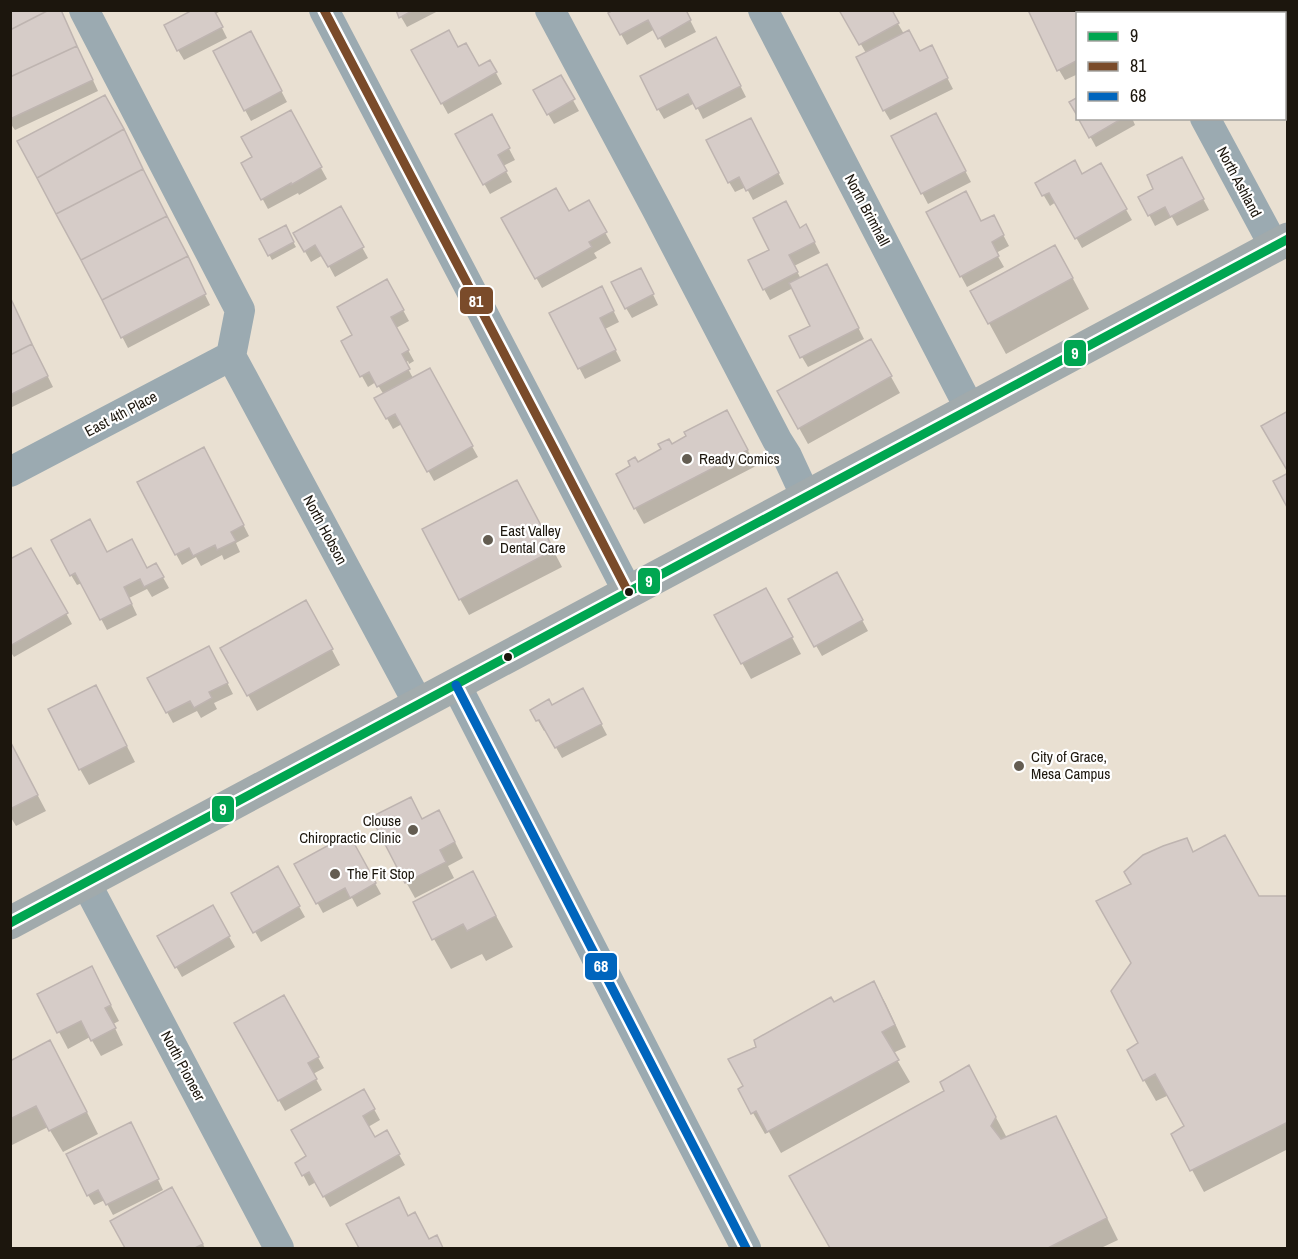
<svg xmlns="http://www.w3.org/2000/svg" width="1298" height="1259" font-family="'Archivo Narrow',sans-serif">
<rect width="100%" height="100%" fill="#e9e0d2"/>
<path fill="#0003" d="M10,10H60L98,91L15,130L10,123Z
M190,10H223L215,14L227,38L184,60L178,50L191,13Z
M397,10H440L407,27Z
M685,10L696,32L665,48L655,29L627,45L610,14Z
M841,10H890L904,34L920,53L937,58L953,89L890,120L884,110L866,53Z
M1078,14V74L1065,80L1059,70Z
M256,43L287,102L251,121L245,110Z
M458,49L478,68L490,62L502,84L448,114L413,51Z
M722,50L746,97L703,119L695,103L664,119L658,109Z
M560,77L579,111L554,124L535,91Z
M290,112L327,179L299,195L298,193L268,209L243,163L254,157Z
M1080,118H1132L1135,125L1096,147Z
M941,125L971,182L928,204L893,137Z
M497,126L515,160L503,166L512,182L490,194L457,135Z
M756,130L784,184L753,200L746,187L735,192L729,182Z
M129,141L210,305L128,348L39,177Z
M1100,165L1132,220L1082,248L1056,202L1050,206L1037,184L1082,176Z
M1187,169L1209,210L1177,226L1172,217L1155,226L1140,197Z
M588,202L611,243L594,253L597,258L542,288L503,219L569,213Z
M340,208L368,258L335,277L323,255L311,262L295,234Z
M981,223L999,227L1009,246L996,253L1004,267L967,287L961,276Z
M285,227L296,247L272,260L261,239Z
M800,230L812,237L820,253L794,266L801,279L832,276L864,339L808,367L802,357L812,326L793,288L770,300L764,289L771,250Z
M1072,277L1089,309L1006,354L972,292Z
M646,280L658,305L632,318L626,308Z
M387,281L409,321L396,328L414,361L409,364L408,361L405,363L413,378L429,370L478,457L434,481L402,424L393,429L376,399L384,395L376,382L368,387L343,342L354,335Z
M607,298L619,322L605,329L621,361L585,379L551,313Z
M10,300L53,387L10,408Z
M871,341L900,393L808,444L779,392Z
M736,428L756,466L644,524L635,508L637,464L672,446Z
M210,459L249,536L236,543L240,552L224,560L222,555L201,566L196,557L182,565L176,554Z
M526,498L562,567L469,615L460,599Z
M31,550L72,624L14,657L10,651V594Z
M107,554L147,569L156,565L169,588L152,597L147,589L129,598L137,615L107,630L82,583L77,585L71,575Z
M837,574L868,631L822,656L790,600Z
M775,606L801,654L751,679L716,616Z
M315,618L340,665L257,711L222,648Z
M215,659L233,694L214,703L217,709L201,718L197,711L173,723L149,679Z
M589,701L607,735L562,758L546,730L544,731L532,710Z
M105,703L135,762L89,785L80,769Z
M10,743L46,811L16,826L10,816Z
M448,828L463,858L448,866L454,878L415,898L406,882Z
M349,836L381,894L357,907L352,898L323,913L296,864Z
M1186,840L1193,853L1259,898L1288,897V1149L1204,1192L1173,1135L1186,1127L1169,1095L1156,1101L1144,1080L1132,963L1133,885Z
M277,868L305,917L261,942L233,893Z
M473,873L513,947L486,961L482,954L451,969L434,939Z
M212,907L235,947L182,977L159,937Z
M874,983L886,1004L906,1047L893,1053L910,1082L781,1153L769,1132L765,1134L740,1090L745,1086L758,1047Z
M100,984L119,1021L113,1024L123,1045L101,1056L90,1037L68,1049L39,994Z
M284,997L324,1068L313,1074L322,1090L285,1111L236,1024Z
M10,1062L62,1063L98,1134L63,1152L48,1127L10,1146Z
M980,1088L1007,1138L1055,1118L1068,1139L1118,1240L1101,1248H832L791,1177Z
M364,1091L380,1120L368,1127L374,1138L386,1132L405,1165L330,1207L316,1182L309,1186L297,1163L308,1157Z
M136,1135L163,1190L113,1215L105,1200L94,1205L88,1195Z
M172,1189L205,1248H127L112,1222Z
M408,1218L429,1241L436,1237L443,1248H360L348,1225Z"/>
<path fill="#d6ccc8" stroke="#beb4b0" stroke-width="1.5" d="M10,10H49L10,30Z
M49,10H61L77,46L10,77V30Z
M188,10H214L223,27L177,51L164,25L189,12Z
M396,10H414L399,18Z
M613,10H686L691,20L658,39L648,20L620,35L608,13Z
M839,10H892L899,23L859,45Z
M1028,10H1079L1080,14H1078V60L1057,71Z
M1222,10H1254L1256,14H1224Z
M449,30L458,47L466,43L479,66L490,60L497,72L441,104L411,50Z
M909,30L920,51L932,45L948,78L883,111L856,57Z
M251,31L282,91L244,111L213,51Z
M716,37L741,86L696,109L688,94L657,110L640,76Z
M77,46L93,80L10,119V77Z
M561,75L575,99L547,115L533,90Z
M105,95L124,129L37,178L17,141Z
M1078,97V117L1069,102Z
M291,110L322,167L291,185V183L261,200L241,163L252,157L241,137Z
M936,113L966,171L921,194L891,136Z
M492,114L510,148L498,155L507,171L483,185L455,134Z
M751,118L779,173L746,191L739,177L728,183L706,140Z
M1078,118H1123L1089,138Z
M124,129L143,169L56,214L37,178Z
M1182,157L1204,199L1170,217L1165,207L1148,216L1138,197L1153,189L1147,175Z
M1075,160L1082,174L1101,163L1127,209L1075,239L1049,193L1042,196L1035,183Z
M143,169L167,216L81,260L56,214Z
M556,188L569,211L589,200L607,232L589,242L592,247L535,279L501,218Z
M966,191L981,221L994,215L1004,235L992,242L999,256L960,277L926,212Z
M786,201L800,228L806,224L815,242L789,255L798,272L763,290L748,260L769,250L753,218Z
M341,206L364,247L328,267L315,245L304,252L293,233Z
M167,216L188,256L102,300L81,260Z
M286,225L294,242L268,256L259,239Z
M1055,245L1073,278L988,324L970,291Z
M188,256L206,294L121,338L102,300Z
M827,264L859,328L800,358L789,336L810,326L789,283Z
M641,268L654,294L625,309L611,282Z
M387,279L404,310L391,317L409,350L402,354L410,369L377,387L369,372L360,377L341,341L352,335L337,307Z
M602,286L614,311L600,318L616,350L578,369L549,313Z
M11,299L32,344L10,355V300Z
M871,339L892,376L798,429L777,391Z
M32,344L48,376L10,395V355Z
M430,368L473,446L427,472L395,414L386,419L374,398Z
M727,410L748,450L634,509L616,474L630,466L628,461L635,457L638,462L661,449L658,444L669,439L672,444L686,436L684,432Z
M1288,411V472L1261,426Z
M204,447L244,525L231,532L236,541L217,550L215,545L193,556L189,548L175,555L137,482Z
M1288,473V507H1287L1273,481Z
M517,480L554,550L459,600L422,529Z
M90,519L107,552L132,539L147,568L156,563L164,577L144,587L140,579L124,587L132,604L100,620L75,573L70,576L51,540Z
M31,548L68,613L10,646V559Z
M837,572L863,620L814,647L788,599Z
M766,588L793,637L741,664L714,615Z
M306,600L333,649L247,696L220,648Z
M209,646L228,683L209,692L212,698L194,708L190,701L166,713L147,678Z
M96,685L127,746L79,770L48,709Z
M583,688L602,724L555,748L539,720L536,721L530,710L549,699L552,705Z
M10,741L38,795L10,809Z
M411,797L422,819L439,810L455,842L440,850L446,862L405,883L371,817Z
M349,834L376,883L350,898L345,888L316,904L294,864Z
M1225,835L1259,896H1288V1122L1190,1171L1171,1134L1184,1126L1155,1074L1143,1081L1127,1050L1138,1043L1111,991L1131,963L1096,901L1131,884L1124,872L1143,855L1163,846L1187,838L1193,852Z
M278,866L300,906L253,933L231,893Z
M473,871L496,916L467,931L463,924L432,940L413,902Z
M213,905L230,936L175,968L157,936Z
M92,966L111,1005L105,1008L116,1028L91,1041L81,1021L57,1033L37,994Z
M874,981L895,1025L882,1032L899,1060L767,1132L756,1111L751,1114L738,1089L743,1086L728,1059L756,1047L754,1040L831,997L834,1002Z
M284,995L319,1057L308,1063L317,1079L278,1101L234,1023Z
M50,1040L87,1112L49,1131L36,1106L10,1119V1061Z
M969,1065L996,1117L991,1126L1001,1139L1056,1116L1107,1218L1048,1248H830L789,1176L944,1091L940,1082Z
M364,1089L375,1109L363,1116L375,1137L387,1130L400,1154L323,1197L309,1172L302,1176L295,1163L306,1156L291,1130Z
M131,1122L159,1179L106,1205L98,1190L87,1196L66,1154Z
M172,1187L203,1244L195,1248H125L110,1221Z
M399,1197L408,1216L415,1212L429,1239L437,1235L443,1248H359L346,1224Z"/>
<g fill="none" stroke-linecap="round" stroke-linejoin="round">
<path stroke="#9baab1" stroke-width="30" d="M84,10L240,310L231,356
M324,10L553,447L628,592
M550,10L657,210L777,440L787,456L806,497
M763,10L970,409
M1148,10L1150,14
M1205,118L1274,246
M231,356L419,705
M10,472L231,356
M456,685L746,1248
M86,883L279,1248"/>
<path stroke="#a1aaac" stroke-width="33" d="M10,923L1288,239"/>
<defs>
<path id="bus-1" d="M10,923L1288,239"/>
<path id="bus-2" d="M324,10L553,447L628,592"/>
<path id="bus-3" d="M456,685L746,1248"/>
</defs>
<use href="#bus-1" stroke="#fff" stroke-width="14"/>
<use href="#bus-2" stroke="#fff" stroke-width="14"/>
<use href="#bus-3" stroke="#fff" stroke-width="14"/>
<use href="#bus-1" stroke="#00a651" stroke-width="9"/>
<use href="#bus-2" stroke="#7a4b2a" stroke-width="9"/>
<use href="#bus-3" stroke="#0065bd" stroke-width="9"/>
</g>
<g fill="#645d52" stroke="#fff" stroke-width="2">
<circle cx="687" cy="459" r="6"/>
<circle cx="488" cy="540" r="6"/>
<circle cx="1019" cy="766" r="6"/>
<circle cx="413" cy="830" r="6"/>
<circle cx="335" cy="874" r="6"/>
</g>
<g fill="#1c160d" stroke="#fff" stroke-width="2">
<circle cx="629" cy="592" r="5"/>
<circle cx="508" cy="657" r="5"/>
</g>
<g text-anchor="middle" stroke-width="4.5" stroke-linejoin="round" paint-order="stroke">
<g font-size="15" fill="#1c160d" stroke="#fff">
<text transform="translate(1239 182) rotate(62)" y="5">North Ashland</text>
<text transform="translate(867 210) rotate(62)" y="5">North Brimhall</text>
<text transform="translate(121 414) rotate(-28)" y="5">East 4th Place</text>
<text transform="translate(325 530) rotate(62)" y="5">North Hobson</text>
<text transform="translate(183 1066) rotate(62)" y="5">North Pioneer</text>
</g>
<g font-size="15" fill="#1c160d" stroke="#fff" text-anchor="start">
<text x="699" y="464">Ready Comics</text>
<text x="500" y="536">East Valley<tspan x="500" dy="17">Dental Care</tspan></text>
<text x="1031" y="762">City of Grace,<tspan x="1031" dy="17">Mesa Campus</tspan></text>
<text x="401" y="826" text-anchor="end">Clouse<tspan x="401" dy="17">Chiropractic Clinic</tspan></text>
<text x="347" y="879">The Fit Stop</text>
</g>
</g>
<g stroke="#fff" stroke-width="2">
<rect x="459" y="286" width="35" height="29" rx="6" fill="#7a4b2a"/>
<rect x="1063" y="339" width="24" height="28" rx="6" fill="#00a651"/>
<rect x="637" y="567" width="24" height="28" rx="6" fill="#00a651"/>
<rect x="211" y="795" width="24" height="28" rx="6" fill="#00a651"/>
<rect x="584" y="952" width="34" height="29" rx="6" fill="#0065bd"/>
</g>
<g font-size="16" text-anchor="middle" font-weight="bold" fill="#fff">
<text x="476" y="307">81</text>
<text x="1075" y="359">9</text>
<text x="649" y="587">9</text>
<text x="223" y="815">9</text>
<text x="601" y="972">68</text>
</g>
<rect width="1298" height="1259" fill="none" stroke="#1c160d" stroke-width="24"/>
<rect x="1076" y="12" width="210" height="108" fill="#ffffff" stroke="#a4a29e" stroke-width="1.5"/>
<rect x="1088" y="32" width="30" height="9" fill="#00a651" stroke="#a4a29e" stroke-width="1.5"/>
<text x="1130" y="42" font-size="18" fill="#1c160d">9</text>
<rect x="1088" y="62" width="30" height="9" fill="#7a4b2a" stroke="#a4a29e" stroke-width="1.5"/>
<text x="1130" y="72" font-size="18" fill="#1c160d">81</text>
<rect x="1088" y="92" width="30" height="9" fill="#0065bd" stroke="#a4a29e" stroke-width="1.5"/>
<text x="1130" y="102" font-size="18" fill="#1c160d">68</text>
</svg>
